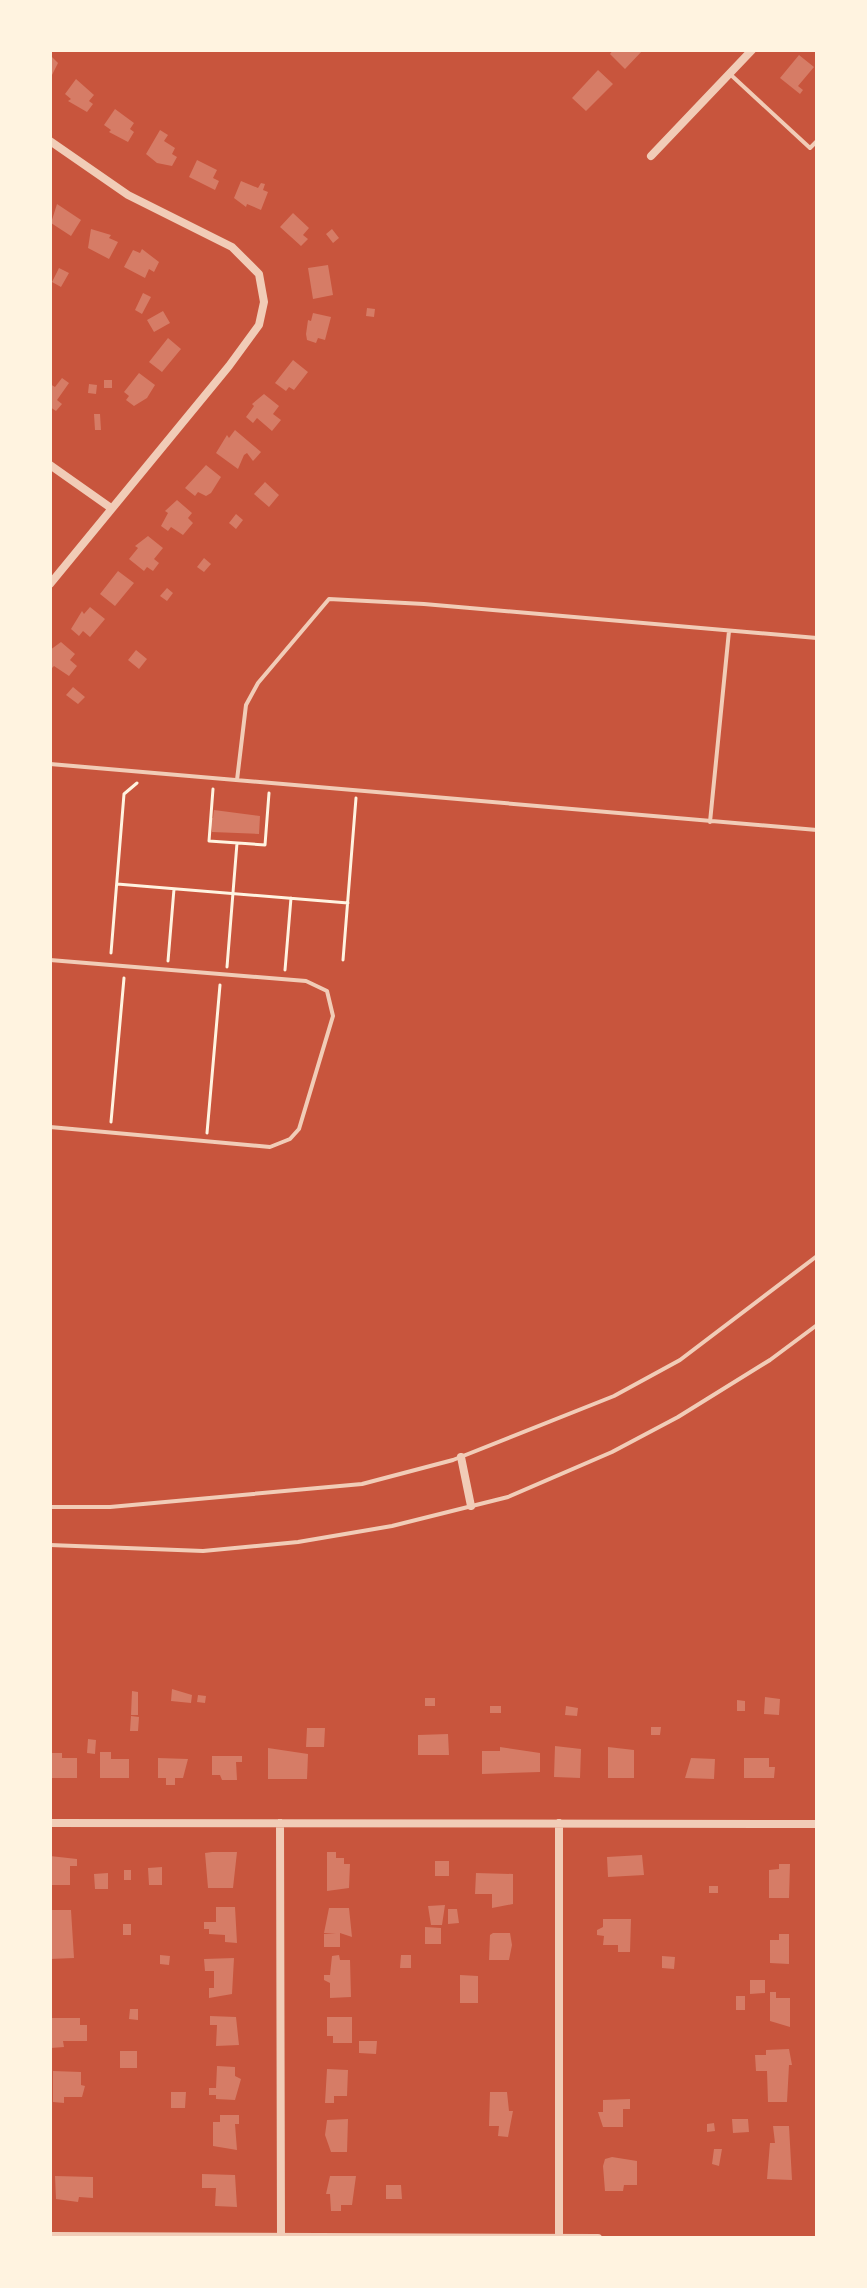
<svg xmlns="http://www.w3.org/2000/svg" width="867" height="2288" font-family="'Space Grotesk',sans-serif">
<rect width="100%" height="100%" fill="#c8553d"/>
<path fill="#d67c66" d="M613,50H643L625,69L610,54Z
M50,55L58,63L50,79Z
M799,55L814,67L798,86L803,90L800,94L780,78Z
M598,70L613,84L586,111L572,98Z
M76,79L94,95L89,101L93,104L87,112L68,101L71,99L65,94Z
M115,109L134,123L130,129L134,132L128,142L109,132L111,130L104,125Z
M160,130L168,135L164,141L175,148L172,154L177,157L172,166L157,163L146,154Z
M197,160L217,170L213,178L219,181L215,190L189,177Z
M241,181L258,188L261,183L265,184L263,190L268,192L261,210L247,204L246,207L234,198Z
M57,204L81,220L71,236L51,223Z
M293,213L309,228L303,235L308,239L301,246L280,227Z
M91,229L111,235L109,238L118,242L109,259L88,248Z
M332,229L339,238L333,243L326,234Z
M142,249L159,262L154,272L149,269L145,278L124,267L133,250L140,253Z
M328,265L333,295L313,299L308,268Z
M59,268L69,273L61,287L52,282Z
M143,293L151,297L142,314L135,310Z
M367,308L375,309L374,317L366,316Z
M163,311L170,323L154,332L147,320Z
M313,313L331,317L325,340L318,338L316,343L307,340L306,334L308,320L311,321Z
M168,338L181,349L162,372L149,362Z
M293,360L308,372L294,390L289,387L286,391L275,383Z
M139,373L155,385L147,398L134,406L126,400L129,396L124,392Z
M62,378L69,383L57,400L62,404L56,411L50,407V384L55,387Z
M104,380H112V388H104Z
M89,384L97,385L96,394L88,393Z
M264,394L279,406L273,414L281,420L272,431L257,418L253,423L246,417L254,406L252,404Z
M94,414H100L101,430H95Z
M235,430L261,452L253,461L247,453L244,455L238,469L216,453L227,435L229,438Z
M206,465L221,477L211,493L206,496L198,492L195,496L185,488Z
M265,482L279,495L269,507L254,494Z
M177,500L192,513L188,518L193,523L183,535L171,527L168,531L161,526L168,513L165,511Z
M236,514L243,520L236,529L229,523Z
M148,536L163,548L154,559L159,563L153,571L147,567L144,571L129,559L138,548L135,546Z
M204,558L211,564L204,572L197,567Z
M118,571L134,583L115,606L100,594Z
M167,588L173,593L167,601L160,596Z
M90,607L105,619L90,637L83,631L79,636L71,629L82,611L84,614Z
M61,642L75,654L70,660L77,666L69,676L54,666L50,670V650Z
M136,650L147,659L139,669L128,660Z
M73,687L85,697L78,704L66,695Z
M214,810L260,816L259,834L212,832L210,818H213Z
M172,1689L192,1695L191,1703L171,1701Z
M132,1691L138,1692V1715H131Z
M198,1695L206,1696L205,1703L197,1702Z
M765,1697L780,1699L779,1715L764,1714Z
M425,1698H435V1706H425Z
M737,1700L745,1701V1711H737Z
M490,1706H501V1713H490Z
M566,1706L578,1708L577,1716L565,1715Z
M131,1716L139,1717L138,1731H130Z
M651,1727H661L660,1735H651Z
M307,1728H325L324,1747H306Z
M448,1734L449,1755H418V1735Z
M88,1739L96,1740L95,1754L87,1753Z
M555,1746L581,1749L580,1778L554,1777Z
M500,1747L540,1753V1772L482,1774V1751H500Z
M608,1747L634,1750V1778H608Z
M268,1748L308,1754L307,1779H268Z
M100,1752H111V1759H129V1778H100Z
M50,1753H62V1758H77V1778H50Z
M212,1756H242V1762H236L237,1780H222L220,1775H212Z
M158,1758L188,1759L183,1778H175V1785H166V1778H158Z
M691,1758L715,1759L714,1779L685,1778Z
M744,1758H769V1767H775L774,1778H744Z
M212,1852H237L233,1888H208L205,1853Z
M327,1852H336V1858H344V1864H350L349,1888L327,1891Z
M642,1855L644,1875L608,1877L607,1857Z
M50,1856L77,1859V1866H70V1885H50Z
M435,1861H449V1876H435Z
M779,1864H790L789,1898H769V1870L779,1869Z
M162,1867V1885H149L148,1868Z
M124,1870H131V1880H124Z
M108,1873V1889H95L94,1874Z
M476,1873L513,1874V1904L492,1908V1894H475Z
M709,1886H718V1893H709Z
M445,1905L442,1925H431L428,1906Z
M216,1907H235L237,1943L225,1942V1935L209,1934V1929H204V1922H216Z
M329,1908H349L352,1937L340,1933V1947H324V1934H336L324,1933Z
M448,1909H457L459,1923L448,1924Z
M50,1910H71L74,1958L50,1959Z
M603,1919H631L630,1952H618V1945H603L604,1936L597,1935V1930L603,1927Z
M123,1924H131V1935H123Z
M425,1927L441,1928V1944H425Z
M493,1933H510L512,1945L509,1960H489L490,1935Z
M779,1934H789V1964L770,1963V1940H779Z
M160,1955L170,1956L169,1965L160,1964Z
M339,1955L340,1960H350L351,1997L330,1998V1983L324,1980V1975H330L332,1956Z
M401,1955H411V1968H400Z
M662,1956L675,1957L674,1969L662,1968Z
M234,1958L232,1994L209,1998V1988H214V1971H205L204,1959Z
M460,1975L478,1976V2003H460Z
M750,1980H765V1993L750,1994Z
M770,1992H776V1998H790V2027L770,2021Z
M736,1996H745V2010H736Z
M130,2009H138V2020L129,2019Z
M210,2016L236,2017L239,2045L216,2046L217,2025H210Z
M327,2017H352V2043H333V2036H327Z
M50,2018H80V2025H87V2041H63L64,2047L51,2048Z
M359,2041H377L376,2054L359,2053Z
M789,2049L792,2065H789L787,2102H768L767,2071H756L755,2055H766V2050Z
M120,2051H137V2068H120Z
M217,2066L235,2067V2076L241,2079L235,2100L216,2099V2095H209V2088H216Z
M327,2069L348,2070L347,2096H334V2103H325Z
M53,2071L81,2072V2085L85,2086L82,2097H64V2103L53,2102Z
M171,2092H186L185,2108H171Z
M490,2092H507L509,2111H513L508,2137L498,2136L499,2126H489Z
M630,2099V2109H623V2127H603L598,2112H603V2100Z
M220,2115H239V2124H235L237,2150L213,2146V2122H220Z
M348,2119L347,2152H331L325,2135L327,2120Z
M732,2119H748L749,2132L733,2133Z
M714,2123L715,2131L707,2132V2124Z
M773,2126H789L792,2180L767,2179L770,2143H775Z
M714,2149H722L719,2166L712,2164Z
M612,2157L637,2161V2185H624L623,2191H605L603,2166L605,2159Z
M202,2174L235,2175L237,2207L215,2206L216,2188H202Z
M55,2176L93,2177V2198L79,2197L78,2202L56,2199Z
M330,2176H356L352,2205H341V2211H331L330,2194H326Z
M386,2185H401L402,2199H386Z"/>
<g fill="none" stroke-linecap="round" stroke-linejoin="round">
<path stroke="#fff3e0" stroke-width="3" d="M213,789L209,841L265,845L269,793
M117,884L348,903
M111,953L124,794L137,783
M343,960L356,798
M168,961L174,889
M227,967L237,843
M285,970L291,898
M111,1122L124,978
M207,1133L220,985"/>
<path stroke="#f1ccb7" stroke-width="4" d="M731,75L810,148L817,141
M50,764L817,830
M237,780L246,705L258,683L329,599L424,604L817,638
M710,822L729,631
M50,960L306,981L327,991L333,1016L299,1129L290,1139L270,1147L50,1127
M50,1507H110L362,1484L453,1460L614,1396L680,1360L817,1256
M50,1545L203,1551L298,1542L392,1526L508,1497L612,1452L678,1417L770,1360L817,1325"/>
<path stroke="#f1ccb7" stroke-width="8" d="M50,141L128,195L232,247L259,274L264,302L259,325L229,366L50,584
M651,156L752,50
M50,465L111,508
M461,1457L471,1506
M50,1823L817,1824
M280,1823L281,2238
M50,2236L598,2238
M559,2238V1823"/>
</g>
<rect width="867" height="2288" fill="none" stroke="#fff3e0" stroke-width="104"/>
</svg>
